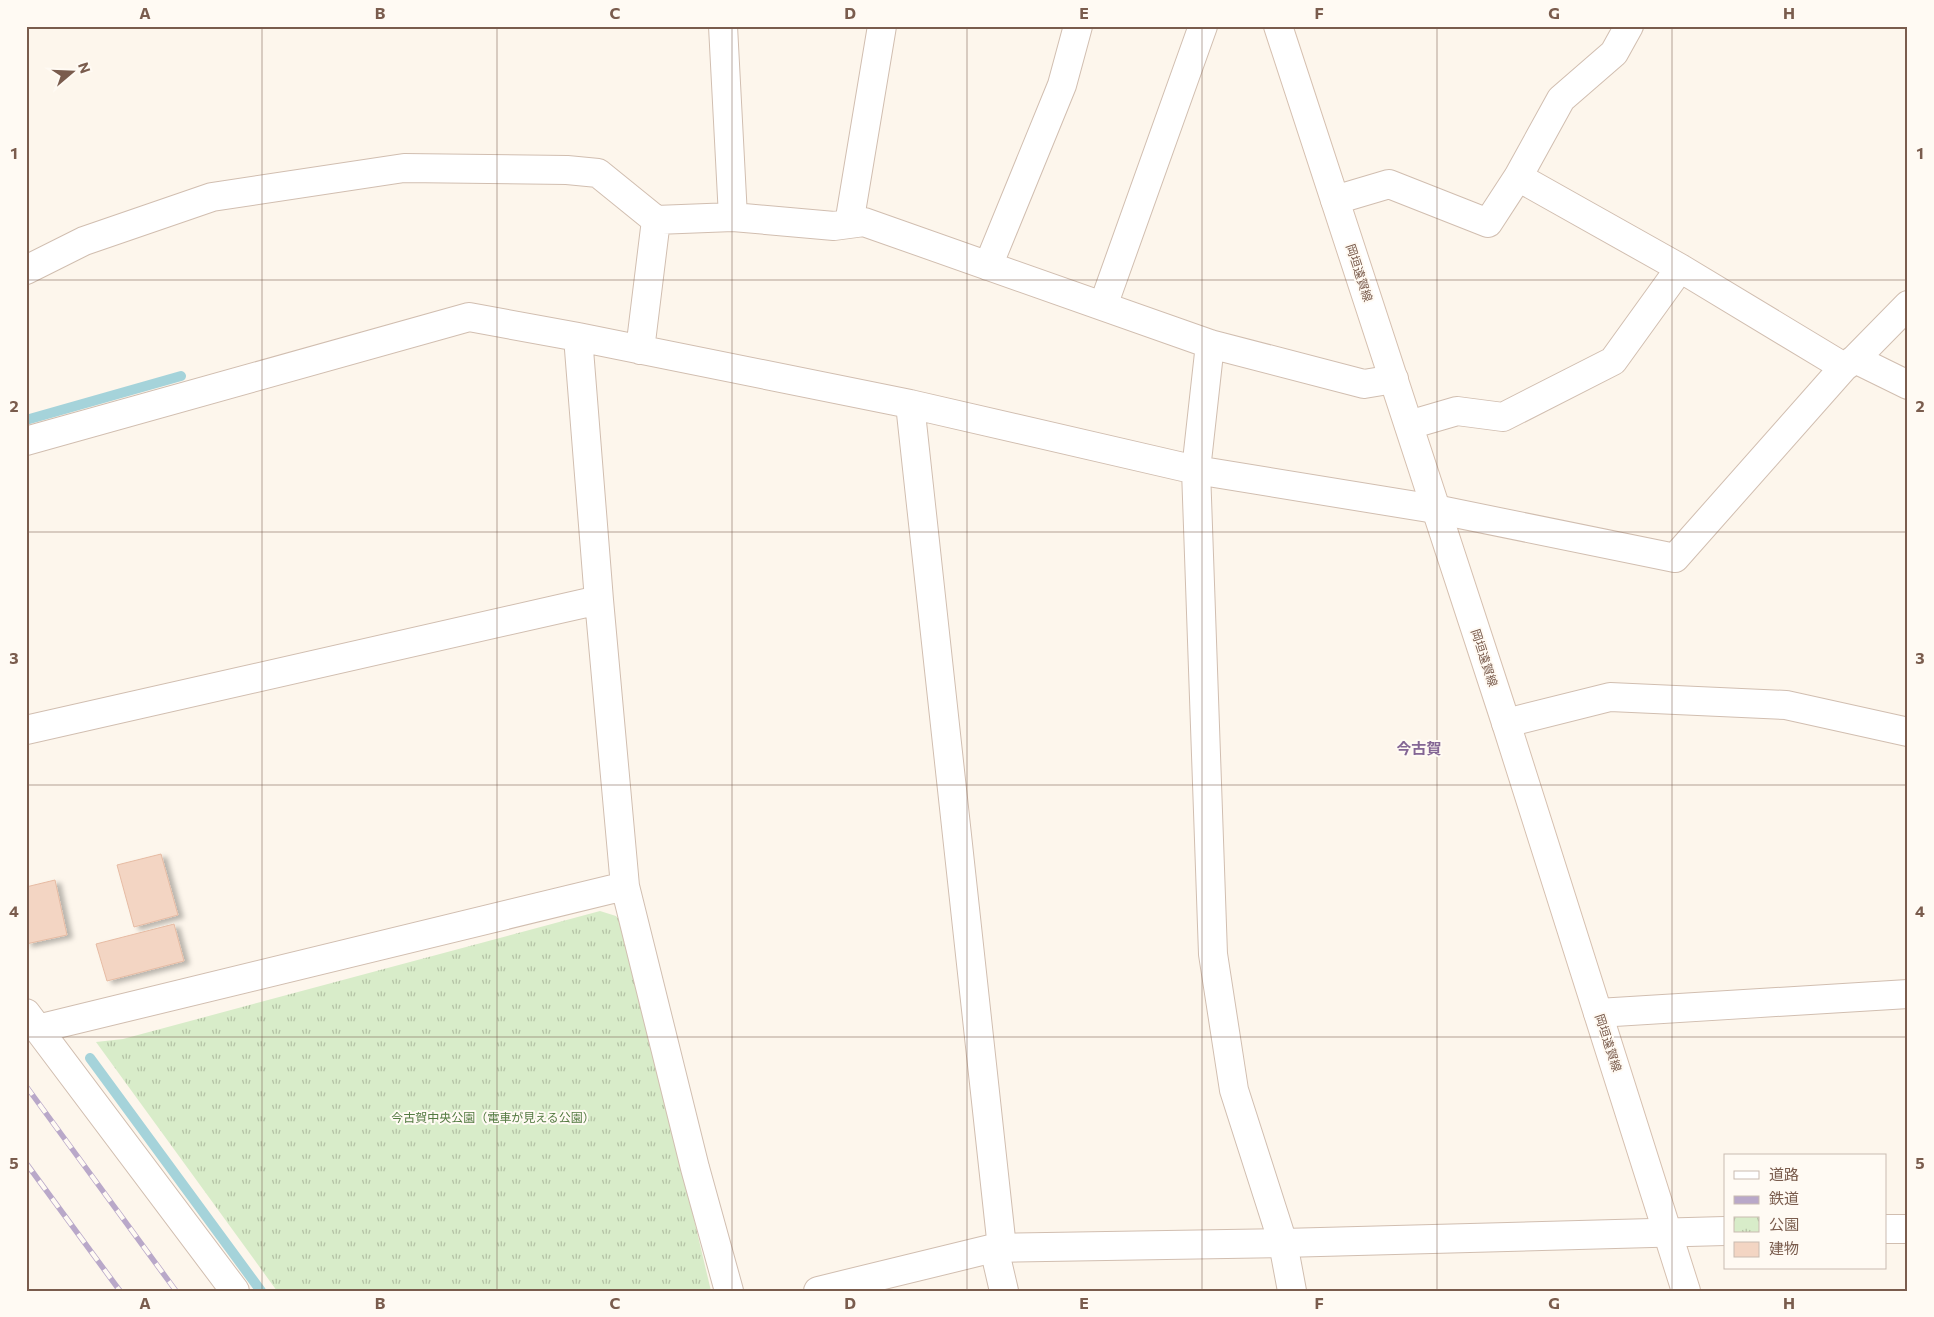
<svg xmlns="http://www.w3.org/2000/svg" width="1934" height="1317" font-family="Commissioner,'Noto Sans JP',sans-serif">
<defs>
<pattern id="park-tufts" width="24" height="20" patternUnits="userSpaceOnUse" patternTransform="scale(1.25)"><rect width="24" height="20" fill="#d8ecc9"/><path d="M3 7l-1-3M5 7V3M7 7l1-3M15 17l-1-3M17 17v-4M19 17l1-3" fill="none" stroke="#b4c2a5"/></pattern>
<filter id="shadow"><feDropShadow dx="5.5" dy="3" stdDeviation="2.5" flood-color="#0004"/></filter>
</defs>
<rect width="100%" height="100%" fill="#fdf6ec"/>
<path fill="url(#park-tufts)" d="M600,911L616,916L625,927L711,1291H277L96,1042L123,1039Z"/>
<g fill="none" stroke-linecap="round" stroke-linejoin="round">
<path stroke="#a5d3da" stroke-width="10" d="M26,420L181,376
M90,1058L261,1291"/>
</g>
<path fill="#f3d5c3" stroke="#e6bba3" filter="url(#shadow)" d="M161,854L178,915L134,927L117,865Z
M55,880L67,935L26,944V887Z
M174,924L184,961L107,981L96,944Z"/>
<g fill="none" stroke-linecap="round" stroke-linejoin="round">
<defs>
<path id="minor" d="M723,26L733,217
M1518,177L1680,268L1844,367
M1335,200L1389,184L1488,223L1518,177L1561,99L1614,53L1629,26
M849,224L882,26
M988,266L1062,85L1078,26
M26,270L84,241L212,197L404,168L567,170L598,173L656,220L733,217L834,226L864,222L1210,344L1364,384L1394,379
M1103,306L1203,26
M578,337L599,600L625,886L695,1168L729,1291
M1210,344L1196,470L1213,954L1234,1090L1283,1243L1292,1291
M640,350L656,220
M1855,359L1908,385
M910,404L1002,1248
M1409,425L1457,411L1503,417L1613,361L1680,268
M26,441L469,317L578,337L910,404L1196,470L1435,509L1675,558L1844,367L1855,359L1908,305
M1506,723L1610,697L1786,705L1908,732
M26,730L599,600
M26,1013L235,1291
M1598,1013L1908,994
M37,1029L625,886
M994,1248L1004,1291"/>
<path id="tertiary" d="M1885,1229H1908
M818,1291L994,1248L1283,1243L1725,1231"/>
<path id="secondary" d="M1278,26L1506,723L1686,1291"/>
</defs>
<use href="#minor" stroke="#d1beb0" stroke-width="30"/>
<use href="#tertiary" stroke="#d1beb0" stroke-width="30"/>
<use href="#secondary" stroke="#d6c0b0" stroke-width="30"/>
<use href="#minor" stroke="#fff" stroke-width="28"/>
<use href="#tertiary" stroke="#fff" stroke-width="28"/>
<use href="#secondary" stroke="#fff" stroke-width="28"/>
<defs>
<path id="rail" d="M26,1086L176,1291
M26,1163L120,1291"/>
</defs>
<use href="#rail" stroke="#b9a8c9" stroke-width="5.5"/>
<use href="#rail" stroke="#fffaf3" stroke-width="4" stroke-dasharray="11" stroke-linecap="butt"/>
</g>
<path fill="none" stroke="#7a5c4d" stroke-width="1" stroke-opacity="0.55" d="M262,26V1291M497,26V1291M732,26V1291M967,26V1291M1202,26V1291M1437,26V1291M1672,26V1291M26,280H1908M26,532H1908M26,785H1908M26,1037H1908"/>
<g text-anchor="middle" stroke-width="4" stroke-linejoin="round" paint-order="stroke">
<g font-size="12" fill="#7a5c4d" stroke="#fffaf3">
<text transform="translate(1359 273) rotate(72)" y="4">岡垣遠賀線</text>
<text transform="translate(1484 658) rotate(72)" y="4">岡垣遠賀線</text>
<text transform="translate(1608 1043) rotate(72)" y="4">岡垣遠賀線</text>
</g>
<g font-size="12" fill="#537a41" stroke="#fffaf3">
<text x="493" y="1122">今古賀中央公園（電車が見える公園）</text>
</g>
<g font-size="15" font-weight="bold" fill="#846695" stroke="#fffaf3">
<text x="1419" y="754">今古賀</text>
</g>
</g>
<rect width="1934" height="1317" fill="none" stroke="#fffaf3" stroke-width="55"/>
<rect x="1724" y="1154" width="162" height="115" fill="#fffaf3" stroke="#cabbb1"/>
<rect x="1734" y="1171" width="25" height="8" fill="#ffffff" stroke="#cabbb1"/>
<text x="1769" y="1180" font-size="15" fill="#7a5c4d">道路</text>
<rect x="1734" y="1196" width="25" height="8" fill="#b9a8c9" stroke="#cabbb1"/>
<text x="1769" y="1204" font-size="15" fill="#7a5c4d">鉄道</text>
<rect x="1734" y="1217" width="25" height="15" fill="url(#park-tufts)" stroke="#cabbb1"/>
<text x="1769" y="1230" font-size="15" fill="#7a5c4d">公園</text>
<rect x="1734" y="1242" width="25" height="15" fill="#f3d5c3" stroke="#cabbb1"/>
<text x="1769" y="1254" font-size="15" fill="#7a5c4d">建物</text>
<g transform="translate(72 72) rotate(71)" stroke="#fffaf3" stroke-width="4" paint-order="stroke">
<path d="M0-4L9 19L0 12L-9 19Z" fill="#7a5c4d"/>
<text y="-8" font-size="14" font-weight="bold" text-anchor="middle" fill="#7a5c4d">N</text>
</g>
<rect x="28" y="28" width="1878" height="1262" fill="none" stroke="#7a5c4d" stroke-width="2"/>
<g font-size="16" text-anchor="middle" font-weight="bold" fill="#7a5c4d">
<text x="145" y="19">A</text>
<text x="380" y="19">B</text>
<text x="615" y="19">C</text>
<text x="850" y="19">D</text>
<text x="1084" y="19">E</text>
<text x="1319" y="19">F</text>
<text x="1554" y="19">G</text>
<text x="1789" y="19">H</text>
<text x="14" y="159">1</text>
<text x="1920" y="159">1</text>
<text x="14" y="412">2</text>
<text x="1920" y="412">2</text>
<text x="14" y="664">3</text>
<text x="1920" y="664">3</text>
<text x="14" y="917">4</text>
<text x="1920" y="917">4</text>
<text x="14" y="1169">5</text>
<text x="1920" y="1169">5</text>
<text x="145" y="1309">A</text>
<text x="380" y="1309">B</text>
<text x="615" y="1309">C</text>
<text x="850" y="1309">D</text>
<text x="1084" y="1309">E</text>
<text x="1319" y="1309">F</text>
<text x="1554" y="1309">G</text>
<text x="1789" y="1309">H</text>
</g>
</svg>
